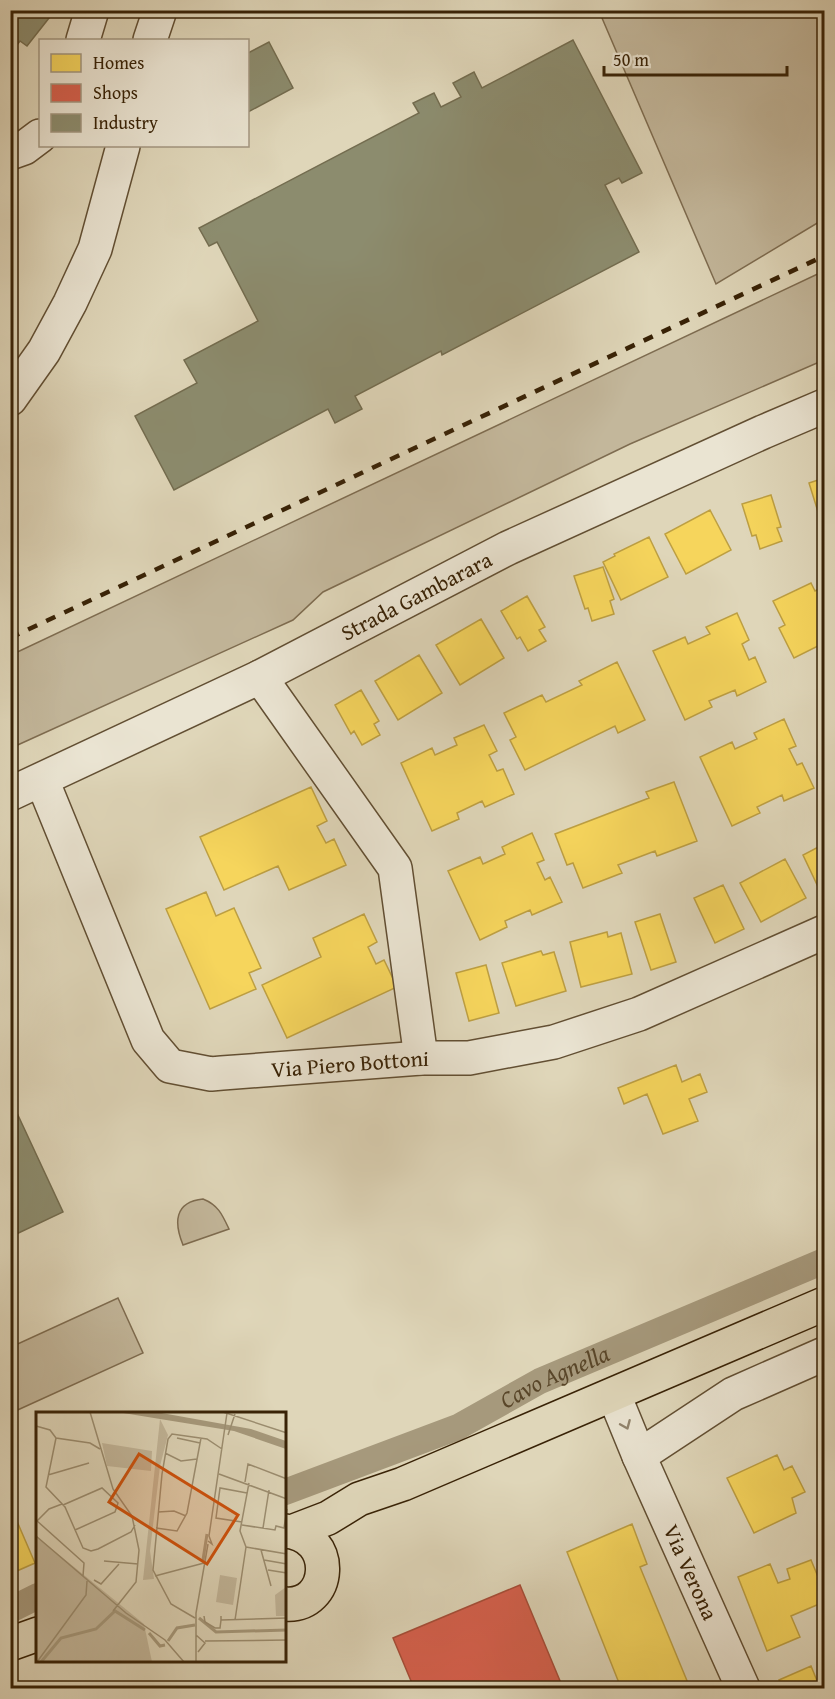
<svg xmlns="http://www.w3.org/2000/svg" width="835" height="1699" font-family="'Gentium Book Plus',serif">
<rect width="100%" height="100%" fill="#dfd6b9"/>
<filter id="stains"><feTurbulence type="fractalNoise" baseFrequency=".00333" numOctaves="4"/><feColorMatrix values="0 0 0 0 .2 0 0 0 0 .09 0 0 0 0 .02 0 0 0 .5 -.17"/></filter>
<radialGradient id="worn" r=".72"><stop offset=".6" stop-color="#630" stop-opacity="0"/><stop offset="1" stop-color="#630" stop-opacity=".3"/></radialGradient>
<path fill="#c3b79b" stroke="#7e6c50" stroke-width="1.5" d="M599,11H824V219L716,284Z
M824,271V360L630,444L323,592L293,620L11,748V655Z
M203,1199C218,1205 222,1214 229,1229L183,1245C174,1223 174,1202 203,1199Z
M118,1298L143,1353L11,1413V1347Z"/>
<path fill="#f6d55c" stroke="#bd9f42" stroke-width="1.5" d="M824,478V520L823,514L819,515L809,483Z
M771,495L781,527L777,528L782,541L760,549L756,535L752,536L742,504Z
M710,510L731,550L686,574L665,534Z
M649,537L668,577L621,600L603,562L615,556L614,554Z
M603,567L614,599L610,601L614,614L592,621L588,608L585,609L574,576Z
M811,583L815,591L824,586V643L794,658L779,628L785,625L773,601Z
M527,596L545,627L539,630L546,641L528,651L520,637L517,639L501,611Z
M737,613L749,640L742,644L749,660L755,657L766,682L737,696L735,690L709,701L712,707L685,720L653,651L685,637L688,644L710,634L706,627Z
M481,619L504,658L460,685L436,645Z
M419,655L442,693L398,720L375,681Z
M617,662L645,720L618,733L615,726L525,770L510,740L516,737L504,713L542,695L546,702L582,685L579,681Z
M361,690L379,721L374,724L380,735L362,745L354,731L351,734L335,705Z
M784,719L796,746L789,749L797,765L802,763L814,788L784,801L782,795L757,807L760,813L732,826L700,757L732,742L735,749L757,739L754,733Z
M484,725L497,751L489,755L497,771L503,769L514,794L485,807L482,801L457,813L459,819L432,831L401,763L432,748L435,755L457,745L454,738Z
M674,782L697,841L657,856L655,851L618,865L622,873L583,888L573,863L567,865L555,834L649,798L646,792Z
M311,787L327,821L317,826L326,843L334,839L346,865L289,890L278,866L224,890L200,837Z
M532,833L544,860L537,863L545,880L550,877L562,902L532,915L530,910L505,921L507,927L480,940L448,871L480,857L483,864L505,854L502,847Z
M824,844V889L820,891L803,855Z
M785,859L806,898L761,922L740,883Z
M723,885L744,929L715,943L694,898Z
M206,892L216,916L234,908L261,968L249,973L256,989L210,1009L166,909Z
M364,914L377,942L368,947L376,964L384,960L397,987L287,1038L262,985L321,957L313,938Z
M660,914L676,962L651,970L635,922Z
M607,932L608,937L621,933L632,974L581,987L570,942Z
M541,951L543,955L554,952L566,991L516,1006L502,963Z
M486,965L499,1013L469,1021L456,973Z
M676,1065L682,1082L700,1074L707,1092L689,1099L698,1121L663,1134L647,1094L624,1104L618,1088Z
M777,1455L784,1470L792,1466L805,1492L792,1498L796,1513L754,1533L727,1478Z
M16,1519L35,1563L10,1574V1522Z
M632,1524L647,1564L640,1567L690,1688H621L567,1552Z
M811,1560L824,1591V1602L791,1616L800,1637L767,1651L738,1577L770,1564L778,1583L790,1579L787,1569Z
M811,1666L820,1688H782L779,1680Z"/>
<path fill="#d6604d" stroke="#a74d38" stroke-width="1.5" d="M520,1585L563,1688H414L393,1638Z"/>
<path fill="#8c8c6e" stroke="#736c4f" stroke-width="1.5" d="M10,10H39L49,18L27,46L20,41L10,54Z
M573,40L642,173L622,183L619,178L605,185L639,252L442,355L441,351L355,396L362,409L335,423L328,409L174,490L135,416L197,383L184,360L258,321L217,242L209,246L199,228L419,113L413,103L434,93L441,107L461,97L453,83L474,72L482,88Z
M269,42L293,88L248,112V53Z
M10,1098L63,1212L10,1237Z"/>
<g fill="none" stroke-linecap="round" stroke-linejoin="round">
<g stroke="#a6997c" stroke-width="26">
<path id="s1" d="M285,1492L458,1427L540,1381L824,1261"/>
<path d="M10,1610L38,1596"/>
</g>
<defs>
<g id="minor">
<path d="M83,40L92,10"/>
<path d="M150,40L160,10"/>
<path d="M10,153L24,148L40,136"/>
<path d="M10,399L44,351L70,303L95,249L123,146"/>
<path d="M260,677L395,868L421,1058"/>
<path id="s2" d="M42,780L148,1040L170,1066L211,1074L222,1073L421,1058H469L554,1042L639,1014L824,932"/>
<path id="s3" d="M10,794L260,677L508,548L763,432L824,406"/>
<path d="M614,1395L639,1456"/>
<path d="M743,1688L639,1456L733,1394L824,1354"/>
</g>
<path id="major" d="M285,1531C338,1535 332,1608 285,1604
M294,1531L328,1518L359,1499L403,1484L824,1304
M10,1644L38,1634"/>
</defs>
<use href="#minor" stroke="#624f33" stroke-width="36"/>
<use href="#major" stroke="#382206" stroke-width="36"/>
<use href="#minor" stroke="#eae4d2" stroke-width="33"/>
<use href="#major" stroke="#dfd6b9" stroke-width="33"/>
<path stroke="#382206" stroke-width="4.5" stroke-dasharray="10 10" stroke-linecap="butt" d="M10,638L824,256"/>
</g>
<defs><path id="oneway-chevron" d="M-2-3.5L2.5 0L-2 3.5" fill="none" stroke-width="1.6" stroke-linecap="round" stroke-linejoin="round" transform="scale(1.5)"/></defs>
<use stroke="#91836c" href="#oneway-chevron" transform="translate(626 1425) rotate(67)"/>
<g text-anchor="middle" stroke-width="6" stroke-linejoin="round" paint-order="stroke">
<g font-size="22" fill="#382206" stroke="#eae4d2">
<text dy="8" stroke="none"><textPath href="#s3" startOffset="452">Strada Gambarara</textPath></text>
<text dy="8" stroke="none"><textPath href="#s2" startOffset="496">Via Piero Bottoni</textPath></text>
<text transform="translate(691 1572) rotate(66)" y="8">Via Verona</text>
</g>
<g font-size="24" font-style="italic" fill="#594629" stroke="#eae4d2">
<text dy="8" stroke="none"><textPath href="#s1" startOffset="294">Cavo Agnella</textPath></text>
</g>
</g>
<g transform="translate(36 1412)">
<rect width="250" height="250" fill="#dfd6b9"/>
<path d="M124,7L132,23L124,54L114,139L118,167L107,168ZM66,31L116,39L115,59L71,54ZM0,124L108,212L116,250H0ZM184,163L201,166L197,193L180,190ZM250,175V204H240L239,183Z" fill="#c3b79b"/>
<path d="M81,0H120L215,17L250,29V37L198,19Z" fill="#a6997c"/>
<path fill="none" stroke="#a6997c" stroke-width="3" d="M167,148L171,122M163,206L180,220L251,218M113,221L124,234L129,233M132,229L141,216L159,213M5,250L25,226L60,217L79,199L109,218"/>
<path fill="none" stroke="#9c8e71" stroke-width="1.5" d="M54,0L77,77L96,104L103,138L100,170L77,199M187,0L251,21M0,14L14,18L20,26L54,31L64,37M192,23L199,2M20,26L10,75L29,95L47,136L55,139L62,137L95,120L99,113M141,26L164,31M129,41L145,49L161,47M183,62L251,87M12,63L53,51M209,70L212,52L251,67M27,93L66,76L82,91L79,100L39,118M122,100L138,99L150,104M0,108L48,151L47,164M1,109L13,97L26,92M206,110L180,106L184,76L211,81M206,113L239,118L240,114L248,116L251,97M120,116L141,119L151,101L165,26M227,116L233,78M0,124L90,201L129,228L148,250M172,129L176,132L173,124L191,1M210,135L204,119L213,71M210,135L251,142M225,138L235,174M228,148L251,152M68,149L102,152M232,158L251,161M119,164L168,151M58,168L65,172L83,152M168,204L169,210L179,216H184L185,208M185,204V208L251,206M159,206L135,192L117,158L126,62L132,27L136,22L171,27L186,37M199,208L210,135M160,223L169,231L162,240M169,229L251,228M1,250L50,183L51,169M160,250V201L172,132"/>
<path fill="#ce510b" fill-opacity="0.15" stroke="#ce510b" stroke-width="3" d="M103,42L202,103L171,152L73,90Z"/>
<rect width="250" height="250" fill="none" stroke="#382206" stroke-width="3"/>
</g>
<rect width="835" height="1699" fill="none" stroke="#dfd6b9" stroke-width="36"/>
<rect x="12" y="12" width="811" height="1675" fill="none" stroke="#382206" stroke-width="3"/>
<rect x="18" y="18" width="799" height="1663" fill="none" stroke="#382206" stroke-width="1.5"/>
<rect x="39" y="39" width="210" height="108" fill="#eae4d2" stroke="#a39680" stroke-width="1.5"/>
<rect x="51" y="54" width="30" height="18" fill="#f6d55c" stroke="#a39680" stroke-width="1.5"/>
<text x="93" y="69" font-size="18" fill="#382206">Homes</text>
<rect x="51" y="84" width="30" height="18" fill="#d6604d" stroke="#a39680" stroke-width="1.5"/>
<text x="93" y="99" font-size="18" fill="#382206">Shops</text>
<rect x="51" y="114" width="30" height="18" fill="#8c8c6e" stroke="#a39680" stroke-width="1.5"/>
<text x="93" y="129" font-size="18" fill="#382206">Industry</text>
<path d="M604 66v9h183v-9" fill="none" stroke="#382206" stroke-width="3"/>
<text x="613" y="66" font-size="18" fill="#382206" stroke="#eae4d2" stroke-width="4.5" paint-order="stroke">50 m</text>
<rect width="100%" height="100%" filter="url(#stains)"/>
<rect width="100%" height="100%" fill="url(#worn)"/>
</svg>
